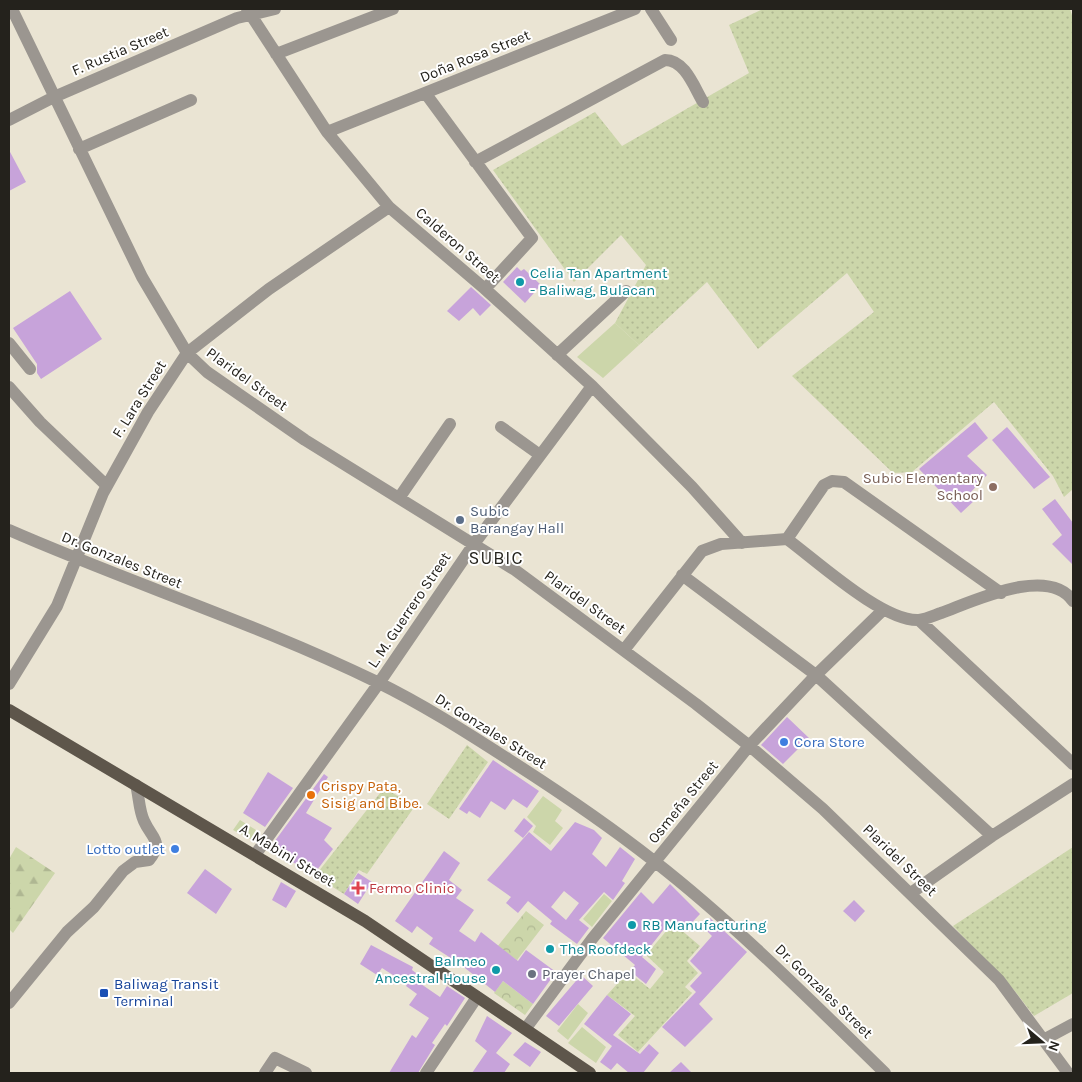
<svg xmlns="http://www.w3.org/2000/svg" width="1082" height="1082" font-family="Karla,sans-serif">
<defs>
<pattern id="grass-dots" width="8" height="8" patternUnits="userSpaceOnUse" patternTransform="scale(1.25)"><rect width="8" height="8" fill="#ccd6aa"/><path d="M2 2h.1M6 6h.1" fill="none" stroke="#afb792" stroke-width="1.8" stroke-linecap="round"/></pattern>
<pattern id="forest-firs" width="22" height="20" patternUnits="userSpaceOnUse" patternTransform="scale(1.25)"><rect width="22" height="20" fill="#ccd6aa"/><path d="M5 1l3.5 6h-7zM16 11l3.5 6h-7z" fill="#afb792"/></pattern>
<pattern id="park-crowns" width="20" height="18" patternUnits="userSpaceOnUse" patternTransform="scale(1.25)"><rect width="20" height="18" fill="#ccd6aa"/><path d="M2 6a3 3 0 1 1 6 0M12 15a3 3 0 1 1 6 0" fill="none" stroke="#afb792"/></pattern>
</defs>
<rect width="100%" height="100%" fill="#eae4d3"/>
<path fill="url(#grass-dots)" d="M763,9H1070L1073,19V489L1064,497L1053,476L994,402L912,472L893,473L792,376L874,312L847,273L758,349L707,282L639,345L615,323L646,265L621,235L574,282L493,170L595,112L622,146L749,73L729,25Z
M467,745L488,762L449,819L427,804Z
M384,788L415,806L367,874L359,870L344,894L315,876Z
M1073,847V993L1034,1016L1014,990L953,926Z
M673,923L700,946L687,961L698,973L685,987L692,993L638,1052L618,1035L635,1016L607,995L628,972L650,989L664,972L646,955Z"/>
<path fill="url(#forest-firs)" d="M16,847L55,873L13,933L9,929V859Z"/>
<path fill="url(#park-crowns)" d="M526,911L544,925L517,960L497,947Z
M503,981L533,1004L525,1015L494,993Z"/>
<path fill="#ccd6aa" d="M615,323L639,345L603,378L577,357Z
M543,796L562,810L555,821L563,828L550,845L533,832L536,826L527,817Z
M240,820L259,832L254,841L233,830Z
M604,894L612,901L592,927L583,919Z
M578,1004L588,1013L568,1040L557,1031Z
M582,1027L606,1047L596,1063L568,1043Z"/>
<path fill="#c7a3da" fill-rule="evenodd" d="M9,150L26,182L9,191Z
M517,267L521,271L524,269L541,285L525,303L503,282Z
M471,287L491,305L480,316L473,308L459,321L447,311Z
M70,291L102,339L41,379L37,373V364L13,328Z
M975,422L988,438L967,456L987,475L969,494L975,500L961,513L919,469Z
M1007,427L1050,477L1034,489L992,440Z
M1055,499L1073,523V565L1052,544L1062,535L1042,509Z
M787,717L809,738L783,764L761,745Z
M493,760L539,791L527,808L513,799L505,810L491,801L480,818L469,811L467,814L459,809Z
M268,772L293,788L265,827L243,813Z
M324,774L328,777L306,813L332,828L324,840L333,849L314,874L269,849Z
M524,818L533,826L523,838L514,831Z
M575,822L594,830L602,838L592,854L606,867L620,847L635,859L622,881L625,883L613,900L604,892L579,920L589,928L577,944L550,924L552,921L528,901L518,913L506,903L511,897L487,880L529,832L551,851ZM564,891L579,903L566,920L551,907Z
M444,851L460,863L449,880L462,890L456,898L474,910L459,931L475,942L481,932L518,961L526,950L556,972L533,1004L503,981L495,992L460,964L429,944L433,938L417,926L412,933L395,921Z
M205,869L232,889L216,914L187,893Z
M358,873L372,882L358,904L344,894Z
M281,882L296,891L286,908L272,900Z
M670,884L700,914L685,930L672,919L642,957L656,969L646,984L630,971L635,965L603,938L641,892L653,904Z
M854,900L865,911L855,922L843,911Z
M710,918L747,952L699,1004L713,1019L685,1047L662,1027L696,992L690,986L702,973L690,961L712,936L703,927Z
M371,945L413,967L412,970L424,979L421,984L440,997L447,986L465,998L447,1026L445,1024L432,1043L435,1045L418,1073H389L412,1035L416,1038L429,1018L409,1005L417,994L406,986L407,984L382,968L377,975L360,964Z
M581,975L593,986L559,1026L546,1016Z
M607,995L631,1014L613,1035L640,1054L649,1044L659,1053L643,1073H629L617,1063L611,1070L600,1062L612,1046L584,1024Z
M487,1016L512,1033L496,1053L510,1064L504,1073H472L487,1051L475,1041Z
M525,1042L541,1052L530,1067L513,1055Z
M681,1062L692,1073H669Z"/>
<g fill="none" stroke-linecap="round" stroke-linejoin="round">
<path stroke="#9b9690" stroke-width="12" d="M12,9L142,277L187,353L207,372L305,440L515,570L696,704L752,748L823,809L999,980L1068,1073
M247,9L327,132L389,207L485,289L592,386L692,487L742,543
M651,9L671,40
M276,54L393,9
M426,94L532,238L485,289
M9,120L54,97L237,18L275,9
M327,132L635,9
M79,149L191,100
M475,162L665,60C685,60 694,87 703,102
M9,343L30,369
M557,355L626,291
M9,387L40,422L107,486
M501,427L540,455
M399,498L450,424
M9,530C130,583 258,624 377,682C422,704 466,732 508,759C558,791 607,824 654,861C736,925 810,1000 885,1073
M787,539L824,485L832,481L844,482L1001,593
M682,575L816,675L992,836
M919,620L1073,764
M624,650L702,551L721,544L787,539C817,561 883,622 919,620C926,619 935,615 941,613C974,601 1048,565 1073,601
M9,684L57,606L103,493L148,412L187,353L269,289L389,207
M255,855L379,683L474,544L592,386
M911,893L992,836L1073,784
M9,1003L67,932L94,907L123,871L135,862L149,860C164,841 152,839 144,821C139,811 139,796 136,785
M526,1028L592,939L749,746L816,675L883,610
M1045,1039L1073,1024
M265,1073L275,1058L306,1073
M426,1073L477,997"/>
<path stroke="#5e564b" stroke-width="12" d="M9,710L365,921L590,1073"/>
</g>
<g fill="#0f9aa8" stroke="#fff" stroke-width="2">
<circle cx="520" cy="282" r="5"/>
<circle cx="632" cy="925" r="5"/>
<circle cx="550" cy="949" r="5"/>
<circle cx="496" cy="970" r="5"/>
</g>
<circle fill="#8d6e63" stroke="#fff" stroke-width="2" cx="993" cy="487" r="5"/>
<circle fill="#5c6f8a" stroke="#fff" stroke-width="2" cx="460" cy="520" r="5"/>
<g fill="#3f7fe0" stroke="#fff" stroke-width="2">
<circle cx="784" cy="742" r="5"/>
<circle cx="175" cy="849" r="5"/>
</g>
<circle fill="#e8710a" stroke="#fff" stroke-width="2" cx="311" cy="795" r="5"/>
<path fill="#e0444e" stroke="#fff" stroke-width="2" d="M355.5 880.5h5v5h5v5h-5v5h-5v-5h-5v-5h5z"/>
<circle fill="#6b7280" stroke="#fff" stroke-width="2" cx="532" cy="974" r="5"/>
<rect fill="#1a4fb4" stroke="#fff" stroke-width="2" x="99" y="988" width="10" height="10" rx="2.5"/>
<g text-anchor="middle" stroke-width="4" stroke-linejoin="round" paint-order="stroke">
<g font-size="15" fill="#24221c" stroke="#fff">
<text transform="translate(120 51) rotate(-23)" y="5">F. Rustia Street</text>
<text transform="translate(475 56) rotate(-22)" y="5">Doña Rosa Street</text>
<text transform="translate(458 245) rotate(41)" y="5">Calderon Street</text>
<text transform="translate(247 379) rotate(36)" y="5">Plaridel Street</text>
<text transform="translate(139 399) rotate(-58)" y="5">F. Lara Street</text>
<text transform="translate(122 560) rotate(22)" y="5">Dr. Gonzales Street</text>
<text transform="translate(585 602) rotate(36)" y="5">Plaridel Street</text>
<text transform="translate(409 610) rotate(-56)" y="5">L. M. Guerrero Street</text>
<text transform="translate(491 731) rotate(32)" y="5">Dr. Gonzales Street</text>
<text transform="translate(683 802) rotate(-51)" y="5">Osmeña Street</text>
<text transform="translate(287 855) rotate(31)" y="5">A. Mabini Street</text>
<text transform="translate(900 860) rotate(44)" y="5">Plaridel Street</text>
<text transform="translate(824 991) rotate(44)" y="5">Dr. Gonzales Street</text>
</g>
<g font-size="15" fill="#0d838f" stroke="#fff" text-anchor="start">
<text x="530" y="278">Celia Tan Apartment<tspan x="530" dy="17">- Baliwag, Bulacan</tspan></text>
<text x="642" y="930">RB Manufacturing</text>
<text x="560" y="954">The Roofdeck</text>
<text x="486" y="966" text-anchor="end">Balmeo<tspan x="486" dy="17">Ancestral House</tspan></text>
</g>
<g font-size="15" fill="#785e54" stroke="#fff" text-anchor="end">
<text x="983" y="483">Subic Elementary<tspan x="983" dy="17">School</tspan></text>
</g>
<g font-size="15" fill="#4e5e75" stroke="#fff" text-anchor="start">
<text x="470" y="516">Subic<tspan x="470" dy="17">Barangay Hall</tspan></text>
</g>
<g font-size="15" fill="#366cbe" stroke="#fff" text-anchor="start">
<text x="794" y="747">Cora Store</text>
<text x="165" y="854" text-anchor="end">Lotto outlet</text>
</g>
<g font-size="15" fill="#c56008" stroke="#fff" text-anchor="start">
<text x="321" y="791">Crispy Pata,<tspan x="321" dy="17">Sisig and Bibe.</tspan></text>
</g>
<g font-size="15" fill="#be3a42" stroke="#fff" text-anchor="start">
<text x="369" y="893">Fermo Clinic</text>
</g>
<g font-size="15" fill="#5b616d" stroke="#fff" text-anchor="start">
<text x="542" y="979">Prayer Chapel</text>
</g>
<g font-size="15" fill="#164399" stroke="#fff" text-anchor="start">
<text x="114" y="989">Baliwag Transit<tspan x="114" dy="17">Terminal</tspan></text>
</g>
<g font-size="18" letter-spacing="1" fill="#24221c" stroke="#fff">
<text x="496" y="564">SUBIC</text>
</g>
</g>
<rect width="1082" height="1082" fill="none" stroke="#24221c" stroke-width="20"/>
<g transform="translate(1042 1042) rotate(109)" stroke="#ffffff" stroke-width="4" paint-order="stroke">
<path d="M0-4L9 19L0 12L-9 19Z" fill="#24221c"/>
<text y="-8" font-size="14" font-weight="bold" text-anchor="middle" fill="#24221c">N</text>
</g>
</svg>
